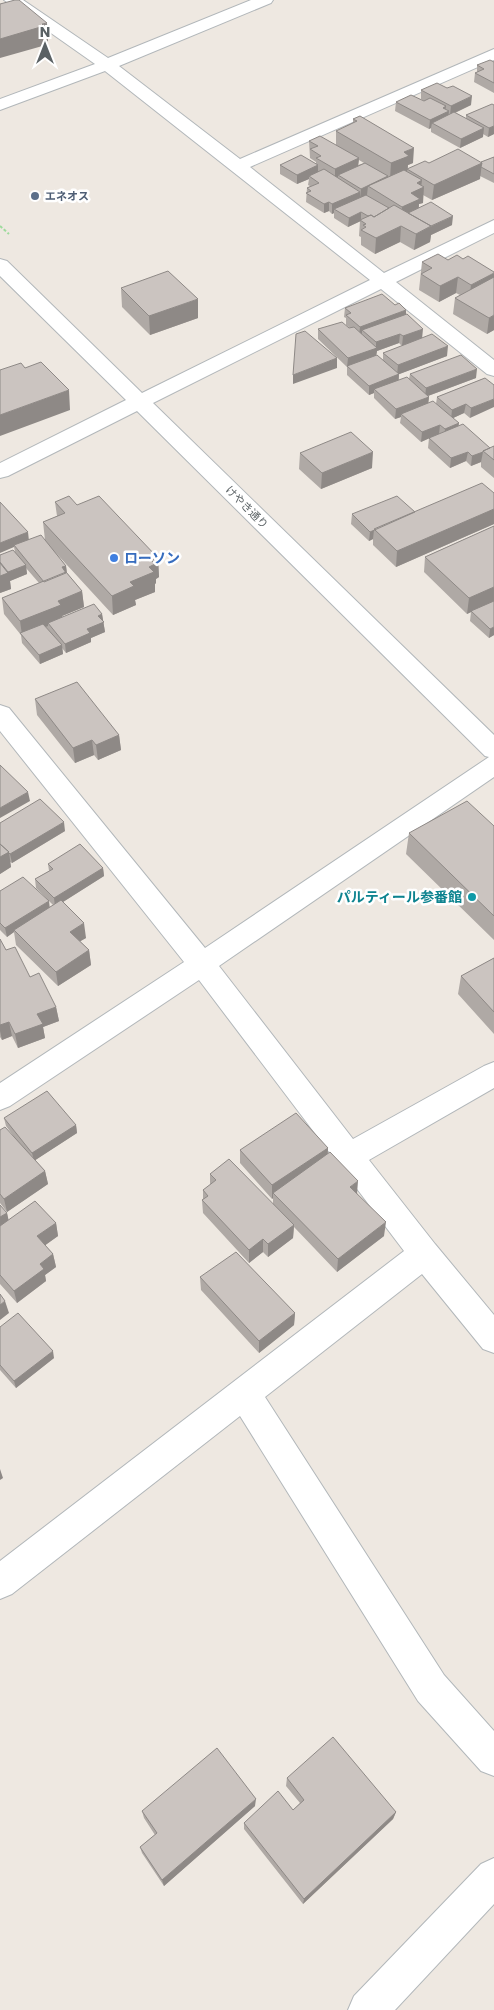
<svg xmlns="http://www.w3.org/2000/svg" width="494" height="2010" font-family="Poppins,'Noto Sans JP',sans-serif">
<rect width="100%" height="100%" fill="#eee8e1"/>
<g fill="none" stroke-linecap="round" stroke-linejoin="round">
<defs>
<path id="minor" d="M4,0H23L108,58L251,0H273L271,3L119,66L240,159L494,49V60L250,167L384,273L494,220V233L396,282L494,360V376L487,374L381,289L153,403L494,735V777L219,966L353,1139L484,1066L494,1062V1088L369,1160L435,1244L494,1315V1353L483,1349L422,1274L265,1397L444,1675L494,1731V1776L481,1771L418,1701L240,1416L12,1594L0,1599V1561L404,1251L199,980L10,1106L0,1110V1083L184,962L0,731V705L9,708L205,948L489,757L485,756L137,411L8,476L0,478V463L126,400L0,276V259L7,261L142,393L370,280L105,71L0,110V99L95,64Z
M494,1858V1904L395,2010H348L354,1996L481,1864Z"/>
</defs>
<use href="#minor" stroke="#b2b7ba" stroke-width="2"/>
<path stroke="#9edb9d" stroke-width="2" stroke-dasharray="3 2" stroke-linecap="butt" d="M0,226L9,234"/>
<use href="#minor" fill="#fff" fill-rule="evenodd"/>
</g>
<path fill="#afa9a5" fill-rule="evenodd" d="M494,62V93L474,82L475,73L477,72V65Z
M421,90L471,105L455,113L466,119V115L494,105V134L488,137L483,134V137L460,148L431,132V128L429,129L395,111L396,102L424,101L421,99Z
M360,116L413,163L408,165V169L429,163L481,162L494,157V183L480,176V179L432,200L423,195V203L419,204V208L452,225L431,235L430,242L414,250L400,242L375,254L361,245V237L359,236L360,221L348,227L334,218V213L332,214L329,211L324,213L306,202L307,188L310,186L308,185L309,179L297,184L280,174V165L316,164V162L310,158L309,141L336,145V131L353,123V119ZM359,160L364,163L358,165Z
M463,259L494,330L487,334L453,314L455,298L460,295L456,293L439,302L419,290L422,262Z
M121,288L198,318L150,335L122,307Z
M345,308L406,314L422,338L447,356L399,374V380L409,379L410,374L476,378L428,396L429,397L428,403L436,404L437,397L485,378L470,418L464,413L453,418L458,426L490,448L494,446V478L481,467V462L471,466L466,461L450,468L428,448L429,438L421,442L400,423L401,417L395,419L374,398V393L369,395L347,375V367L318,339V329L350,328L346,325V318L344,317ZM399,343L402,346L383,353V360L376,355L377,351Z
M300,453L372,468L321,489L299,469Z
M494,493V524L396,567L373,545V539L369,541L351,524L352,514L415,512Z
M0,502L29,540H45L43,522L57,516L55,502L77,505L158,558L159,577L156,579V583L155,584V592L135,600L136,605L113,615L55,552L66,566L67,573L82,591L84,607L62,616L63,617L102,614L105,632L91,638V642L66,653L62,648L63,654L40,664L22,643L21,635L4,614L2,598L39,583L26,568L27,574L10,581L11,589L0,593V555L15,552L14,547Z
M494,526V635L489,638L470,621L471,612L467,614L424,572L425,557Z
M35,699L119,735L121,750L98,760L94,755L75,763L37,715Z
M0,823L65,831L12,863L10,862L11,867L0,874Z
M494,826V940L406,854L409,833Z
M48,864L103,868L104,876L63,902L86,938L80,941L89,950L91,965L58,986L16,945L14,932L7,937L0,930V891L50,907L53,905L36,888L35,879L49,871Z
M0,939L6,950L30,977L56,1007L59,1021L43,1027L45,1038L18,1048L12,1036L2,1040L0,1037Z
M494,958V1034L458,994L461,976Z
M4,1118L76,1125L77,1133L35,1160L45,1171L48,1184L7,1212L0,1203V1130L14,1137L6,1126Z
M328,1148V1153L357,1193L384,1236L337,1272L294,1227L293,1238L268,1257L263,1252L249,1263L203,1213L202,1200L203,1199V1190L210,1185V1174L273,1204V1198L272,1199L240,1163V1150Z
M0,1205L7,1213L8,1220L56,1223L58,1236L45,1245L53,1254L56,1267L45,1275L46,1281L17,1303L0,1284Z
M200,1277L295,1313L294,1325L259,1353L201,1290Z
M0,1327L54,1358L16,1388L0,1370Z
M287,1778L396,1812L393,1819L303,1904L244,1829V1823L293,1810L300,1803L286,1786Z
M255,1806L164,1886L142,1853L140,1847L155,1835L144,1818L142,1811Z"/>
<path fill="#8e8986" d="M47,23L48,41L46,42V45L0,58V39Z
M472,96L471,105L450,115L451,106Z
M446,106L445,112L449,111L448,120L432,123L431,128L429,129L430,120L443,108Z
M494,126V134L488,137L489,128Z
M484,128L483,137L460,148L461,139Z
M414,148L413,163L408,165L407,172L390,179L391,163L404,152Z
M359,158L358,167L338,175V177L335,178V169Z
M482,163L480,179L432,200L434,185Z
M318,165V175L309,176V179L297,184V175Z
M388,176L387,185L368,186L367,195L360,198L361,189Z
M422,180L421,188L424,187L423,203L419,204L418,214L401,222L402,207L417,183Z
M360,192V201L334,209V213L332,214V204Z
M329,202V211L324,213V204Z
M361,212V221L348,227L349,218Z
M453,216L452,225L431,235L430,242L414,250L416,234L428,228Z
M401,226L400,242L375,254L376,238Z
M494,273V286L469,301L471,285Z
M458,277L456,293L439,302L440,286Z
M198,299V318L150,335L149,316Z
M406,310V319L362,330V335L359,336L360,327Z
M494,315V330L487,334L489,318Z
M423,329L422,339L402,346L403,336Z
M400,334L399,343L377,351L376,357L347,367L348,358L376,348V342Z
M448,346L447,356L397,375L398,365Z
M337,358V368L293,384V375Z
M477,369L476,378L425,397L426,388Z
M399,374L398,384L374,389V393L369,395V386Z
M69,390L70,410L0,436V415Z
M429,397L428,406L401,414V417L395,419L396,409Z
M494,399V407L470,418L471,408Z
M466,404L464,413L451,419L452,410Z
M459,423L458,433L444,438L445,429Z
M440,425L439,434L421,442L422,432Z
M373,452L372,468L321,489L322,473Z
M468,452L466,461L450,468L451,458Z
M483,452L481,462L471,466L472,456Z
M494,509V524L396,567L397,551Z
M374,530L373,539L369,541L370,532Z
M28,532L29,541L14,545V547L0,553V543Z
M158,558L159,577L156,579V583L155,584V592L135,600L136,605L113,615L112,596L130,582L149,567L151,560Z
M26,565L27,574L10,581L11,589L0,593V576L8,572Z
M66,566L68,583L62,567Z
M494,587V601L467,614L469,598Z
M82,591L84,607L62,616L63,621L48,623V626L23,637L22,635L20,621L58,601Z
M102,614L105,632L91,638V642L66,653L65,644L87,629L98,616Z
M494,627V635L489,638L490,629Z
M62,645L63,654L40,664L39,655Z
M119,735L121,750L98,760L96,745Z
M92,740L94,755L75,763L73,748Z
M28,792L30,801L0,818V808Z
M64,822L65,831L12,863L10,854Z
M9,852L11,867L0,874V857Z
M103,868L104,876L55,907L54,898Z
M49,901L50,910L14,930V932L7,937L5,928Z
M84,923L86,938L72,946L70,932Z
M89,950L91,965L58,986L56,972Z
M56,1007L59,1021L43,1027L45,1038L18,1048L15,1034L37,1014Z
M9,1022L12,1036L2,1040L0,1031V1025Z
M76,1125L77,1133L34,1161L32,1153Z
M328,1148L327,1161L273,1193V1198L272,1199V1185Z
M45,1171L48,1184L7,1212L4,1199Z
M358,1181L357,1194L350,1187Z
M7,1213L10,1226L0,1233V1217Z
M386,1222L384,1236L337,1272L338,1259Z
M56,1223L58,1236L40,1249L37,1236Z
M294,1225L293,1238L268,1257V1244Z
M263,1239V1252L249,1263V1250Z
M53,1254L56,1267L45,1275L46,1281L17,1303L14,1291L40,1264Z
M5,1301L9,1313L0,1320V1305Z
M295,1313L294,1325L259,1353V1341Z
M53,1351L54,1358L16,1388L14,1381Z
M0,1469L3,1478L0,1480Z
M256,1799L255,1806L164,1886L162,1880Z
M396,1812L393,1819L303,1904L304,1899Z"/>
<path fill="#cbc4c0" stroke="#8e8986" d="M15,0H19L47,23L42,24L44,26L0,39V4Z
M490,60L494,62V83L475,73L484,69L477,65Z
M437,83L447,88L453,86L472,96L451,106L421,90Z
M411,95L424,101L430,98L446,106L443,108L449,111L430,120L396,102Z
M492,104L494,105V126L489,128L466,115Z
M454,112L484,128L461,139L432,123Z
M360,116L414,148L404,152L409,156L391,163L336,131L357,121L353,119Z
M320,136L359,158L335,169L316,158L321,156L310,149L318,146L309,141Z
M458,149L482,163L434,185L407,169L425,161L429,163Z
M301,155L318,165L297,175L280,165Z
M494,157V174L481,167L482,163L481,162Z
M365,163L388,176L361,189L338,175Z
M324,169L360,192L332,204L329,202L324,204L306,193L311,191L307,188L319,183L309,176Z
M404,170L422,180L417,183L424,187L411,193L420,199L402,207L368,186Z
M366,195L389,208L374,217L371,215L368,216L361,212L349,218L334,209Z
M431,202L453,216L431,226L408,213Z
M394,205L431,226L416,234L401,226L376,238L361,230L366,227L363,225L366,224L360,220L371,215L374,217Z
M438,254L448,260L457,255L463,259L468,256L494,272V273L471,285L458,277L440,286L421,274L432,268L422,262Z
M168,271L198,299L149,316L121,288Z
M494,277V315L489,318L455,298Z
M382,294L395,305L399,303L406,310L360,327L346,315L351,313L345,308Z
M407,314L423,329L403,336L400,334L376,342L362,330Z
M342,322L349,328L354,327L377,348L348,358L318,329Z
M305,331L337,358L293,375L296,334Z
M432,334L448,346L398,365L383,353Z
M377,355L399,374L369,386L347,366Z
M461,355L477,369L426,388L410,374Z
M41,362L69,390L0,415V370L21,363L25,368Z
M407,377L429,397L396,409L374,389Z
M485,378L494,385V399L471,408L466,404L452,410L437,397Z
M433,401L459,423L445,429L440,425L422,432L401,414Z
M463,424L490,448L483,451V452L472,456L468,452L451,458L429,438Z
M351,432L373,452L322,473L300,453Z
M494,446V460L483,451Z
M482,483L494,493V509L397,551L374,529Z
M69,496L77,505L99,496L158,558L151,560L155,564L149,567L154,572L130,582L134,586L112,596L43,522L65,513L55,502Z
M397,496L415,512L370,532L352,514Z
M0,502L28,532L0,543Z
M494,526V587L469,598L425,557Z
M41,535L66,566L62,567L66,573L44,582L14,545Z
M13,550L26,565L8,572L0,562V555Z
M0,563L8,573L0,576Z
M66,572L82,591L58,601L61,605L20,621L2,598Z
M494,601V627L490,629L471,611Z
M94,604L102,614L98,616L104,622L87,629L90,633L65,644L48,623Z
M43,624L62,645L39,655L20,633Z
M77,682L119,735L96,745L92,740L73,748L35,699Z
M0,765L28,792L0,808Z
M40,799L64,822L10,854L8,852H9L0,844V823Z
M467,801L494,826V916L409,833Z
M0,844L9,852L0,857Z
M80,844L103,868L54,898L35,879L53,869L48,864Z
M23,877L49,901L5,928L0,923V891Z
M61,900L84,923L70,932L89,950L56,972L14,930Z
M0,939L6,950L15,947L30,977L39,973L56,1007L37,1014L43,1024L15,1034L9,1022L0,1025Z
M494,958V1012L461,976Z
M47,1091L76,1125L32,1153L4,1118Z
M296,1113L328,1148L272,1185L240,1150Z
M5,1127L45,1171L4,1199L0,1194V1130Z
M330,1152L358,1181L350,1187L386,1222L338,1259L273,1193Z
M229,1159L294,1225L268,1244L263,1239L249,1250L202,1200L208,1196L203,1190L216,1180L210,1174Z
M35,1201L56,1223L37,1236L53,1254L40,1264L44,1269L14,1291L0,1275V1226Z
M0,1205L7,1213L0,1217Z
M236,1252L295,1313L259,1341L200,1277Z
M0,1294L5,1301L0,1305Z
M18,1313L53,1351L14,1381L0,1365V1327Z
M333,1737L396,1812L304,1899L244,1823L278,1791L293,1810L304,1800L287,1778Z
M217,1748L256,1799L162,1880L140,1847L157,1833L142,1811Z"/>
<circle fill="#5c6f8a" stroke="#fff" stroke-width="2" cx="35" cy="196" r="5"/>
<circle fill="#3f7fe0" stroke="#fff" stroke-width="2" cx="114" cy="558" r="5"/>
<circle fill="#0f9aa8" stroke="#fff" stroke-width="2" cx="472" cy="897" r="5"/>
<g text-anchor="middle" stroke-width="5" stroke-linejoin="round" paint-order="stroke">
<g font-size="11" font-weight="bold" fill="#4e5e75" stroke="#fff" text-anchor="start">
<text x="45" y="200">エネオス</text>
</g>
<g font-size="11" fill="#5a6164" stroke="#fff">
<text transform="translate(247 507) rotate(45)" y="4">けやき通り</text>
</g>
<g font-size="14" font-weight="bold" fill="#366cbe" stroke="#fff" text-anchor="start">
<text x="124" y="563">ローソン</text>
</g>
<g font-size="14" font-weight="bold" fill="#0d838f" stroke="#fff" text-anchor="end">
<text x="462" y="902">パルティール参番館</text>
</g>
</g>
<g transform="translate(45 45)" stroke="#ffffff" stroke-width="4" paint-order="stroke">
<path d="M0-4L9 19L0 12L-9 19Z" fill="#5a6164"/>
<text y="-8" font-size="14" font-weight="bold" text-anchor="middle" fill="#5a6164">N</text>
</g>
</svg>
